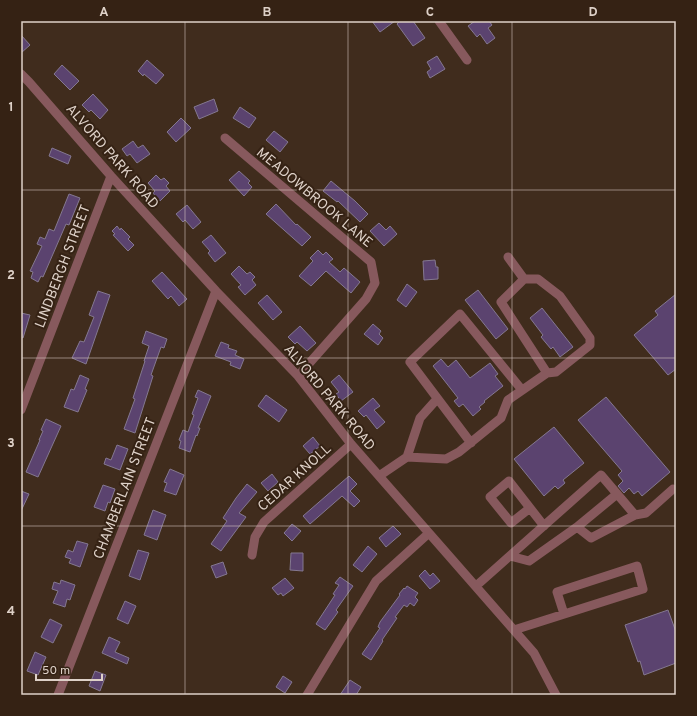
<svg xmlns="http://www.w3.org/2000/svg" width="697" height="716" font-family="Overpass,sans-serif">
<rect width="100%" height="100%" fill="#402c1d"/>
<path fill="#5b436f" stroke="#847890" d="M372,21H395L380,32Z
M400,21H413L425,38L413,46L397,24Z
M475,21H489L492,25L488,28L495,38L487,44L480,34L477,37L468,26Z
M21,35L30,45L21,53Z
M437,56L445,69L430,78L427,72L431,69L427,62Z
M147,60L164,75L156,84L144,74L143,76L138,71Z
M62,65L79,81L70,90L54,74Z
M93,94L108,110L100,119L91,110L89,112L82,105Z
M214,99L218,111L199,119L194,107Z
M240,107L256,118L249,128L233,118Z
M181,118L191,128L176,142L167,132Z
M274,131L288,142L280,152L266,140Z
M133,141L138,148L143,145L150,154L137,163L130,154L127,156L122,149Z
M52,148L71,156L68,164L49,156Z
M239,171L250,181L248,183L252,187L244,196L229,180Z
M156,175L161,180L164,178L169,183L166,186L170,191L160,201L153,193L155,191L148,183Z
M331,181L355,201L368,214L360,222L338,201L337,202L323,191Z
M69,194L80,198L69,225L66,224L43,277L41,276L38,282L31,278L33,272L30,271L42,246L37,244L40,237L45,239L49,229L54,231Z
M276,204L296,225L297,224L311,237L302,246L266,214Z
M187,205L201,222L193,229L185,220L183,222L176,214Z
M379,223L386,230L390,226L397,234L384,246L370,231Z
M117,226L120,230L121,228L130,237L128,239L134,245L128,251L113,235L115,234L112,231Z
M211,235L226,253L215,262L208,253L210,251L202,242Z
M318,250L323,255L326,252L333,259L329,262L340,272L344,268L360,282L351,293L326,271L311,286L299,276L313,261L310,258Z
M435,260L436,267H438V279L424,280L423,261Z
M239,266L247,274L250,272L255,277L252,280L256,285L245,295L238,287L241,285L231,274Z
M162,272L187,299L179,306L171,296L168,299L152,281Z
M407,284L417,292L406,307L397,300Z
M478,290L508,329L496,339L465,300Z
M98,291L110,295L86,364L72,358L80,341L84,342L94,317L89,315Z
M676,294V369L668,375L634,335L658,315L655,311Z
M267,295L282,312L273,320L258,303Z
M542,308L573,347L560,357L553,347L551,349L541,337L543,335L530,318Z
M21,313L30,315L23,338L21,337Z
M373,324L381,331L379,334L383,338L378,345L364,334Z
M300,326L316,343L307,351L297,342L295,344L288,337Z
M146,331L167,339L164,348L161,347L151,375L153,376L135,433L124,429L135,399L133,398L145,361H144L149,346L142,343Z
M221,342L229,345L228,348L237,351L235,355L244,359L240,369L230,365L231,362L215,356Z
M441,359L448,367L456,360L470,378L490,363L498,374L495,376L503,386L484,401L485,402L479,407L481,409L473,416L463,404L459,407L454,401L458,398L433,366Z
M80,375L89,379L85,389L87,390L78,412L64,407L71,389L74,390Z
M339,375L353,392L341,401L336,394L339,392L331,382Z
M198,390L211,396L198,428H200L197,436L196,435L190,452L179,448L181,441L179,440L183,430L188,432L194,415L192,414L198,398L195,397Z
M266,395L287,410L279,422L258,406Z
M606,397L670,472L642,496L638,491L634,494L629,488L624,493L618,486L623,481L618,475L622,471L578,420Z
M373,398L380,406L374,410L385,422L377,429L366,415L364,417L358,411Z
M46,419L61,426L38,477L26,472L40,440H39L43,431L41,430Z
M554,427L584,463L563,480L565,483L558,489L555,486L544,496L514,459Z
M313,437L320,446L310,454L303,446Z
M117,445L128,449L120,470L104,464L106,458L111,460Z
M170,469L184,475L176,495L164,491L167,483L164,482Z
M272,474L278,482L268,491L261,483Z
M349,476L357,484L350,491L360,501L354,507L342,496L310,524L303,516Z
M247,484L257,492L239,513L246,517L221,551L211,544L227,521L223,518L236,498Z
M103,485L115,489L110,503L108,502L105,511L94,507Z
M21,491L29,494L21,511Z
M153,510L166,515L157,540L144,535Z
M292,524L301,531L292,541L284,533Z
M393,526L401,534L386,547L379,538Z
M77,541L88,544L80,567L69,563L71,559L65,557L68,550L73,552Z
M368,546L377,554L362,572L353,565Z
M138,550L149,553L140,580L129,576Z
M291,553H303V571L290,570Z
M223,562L227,574L216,578L211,566Z
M425,570L430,576L433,573L440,581L430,589L419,576Z
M340,577L353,586L336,610L338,612L325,630L316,624L335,595L333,594L339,585L335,583Z
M285,578L294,588L283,596L281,593L278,595L272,588Z
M61,580L75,585L70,600L67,599L65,607L53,603L58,591L52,589L54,582L60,584Z
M407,586L418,593L415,597L418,600L414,606L410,603L407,607L404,605L395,617L397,618L382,640L383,641L371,660L362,654L380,628L378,627L380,622L400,595L399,594L404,588L405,589Z
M125,601L136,606L128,624L117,619Z
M668,610L676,632V663L644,675L640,661L638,662L625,625Z
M50,619L62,625L53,643L41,637Z
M109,637L120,642L115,652L129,658L127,664L102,653Z
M35,652L46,657L38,675L27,671Z
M95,671L106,675L100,691L89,686Z
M283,676L292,682L285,693L276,687Z
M350,680L361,687L356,695H340Z"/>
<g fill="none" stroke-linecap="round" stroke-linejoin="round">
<path stroke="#87595d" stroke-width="9" d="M439,21L467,60
M21,74L29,82L111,176L216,291L298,376L351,444L534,653L556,695
M225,138L371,262L375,283L366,299L298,376
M524,279L501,302L547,373
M21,410L111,176
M471,443L410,362L460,314L522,390
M407,457L420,418L437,399
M379,476L407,457L446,459L459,452L501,418L508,400L547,373L556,372L590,345V338L560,296L538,279H524L508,257
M530,508L511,523L490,497L509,481L544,526
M635,515L646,513L673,489
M577,527L617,494
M252,555L255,537L264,522L351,444
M476,586L601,475L635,515L591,538L577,527L529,561L510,556
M514,630L643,589L637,566L557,592L564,614
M58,695L216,291
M307,695L376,581L429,533"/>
</g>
<path fill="none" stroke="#ded1c8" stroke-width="1" stroke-opacity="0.55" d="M185,21V695M348,21V695M512,21V695M21,190H676M21,358H676M21,526H676"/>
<g text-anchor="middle" stroke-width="4" stroke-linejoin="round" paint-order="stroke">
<g font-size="14" fill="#ded1c8" stroke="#352214">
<text transform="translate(113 156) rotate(49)" y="5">ALVORD PARK ROAD</text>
<text transform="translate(315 197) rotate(40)" y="5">MEADOWBROOK LANE</text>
<text transform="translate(62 266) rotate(-69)" y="5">LINDBERGH STREET</text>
<text transform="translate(330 397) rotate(50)" y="5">ALVORD PARK ROAD</text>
<text transform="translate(294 477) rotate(-42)" y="5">CEDAR KNOLL</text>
<text transform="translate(124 488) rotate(-69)" y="5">CHAMBERLAIN STREET</text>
</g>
</g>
<rect width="697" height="716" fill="none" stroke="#352214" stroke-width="44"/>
<path d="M36 674v6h66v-6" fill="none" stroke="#ded1c8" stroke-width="2"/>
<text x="42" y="674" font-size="12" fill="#ded1c8" stroke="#352214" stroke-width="3" paint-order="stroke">50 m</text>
<rect x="22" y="22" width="653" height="672" fill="none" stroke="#ded1c8" stroke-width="1.5"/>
<g font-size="13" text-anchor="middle" font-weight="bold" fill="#ded1c8">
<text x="104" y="16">A</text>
<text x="267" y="16">B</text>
<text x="430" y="16">C</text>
<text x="593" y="16">D</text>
<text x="11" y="111">1</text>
<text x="11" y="279">2</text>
<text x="11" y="447">3</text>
<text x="11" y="615">4</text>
</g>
</svg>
